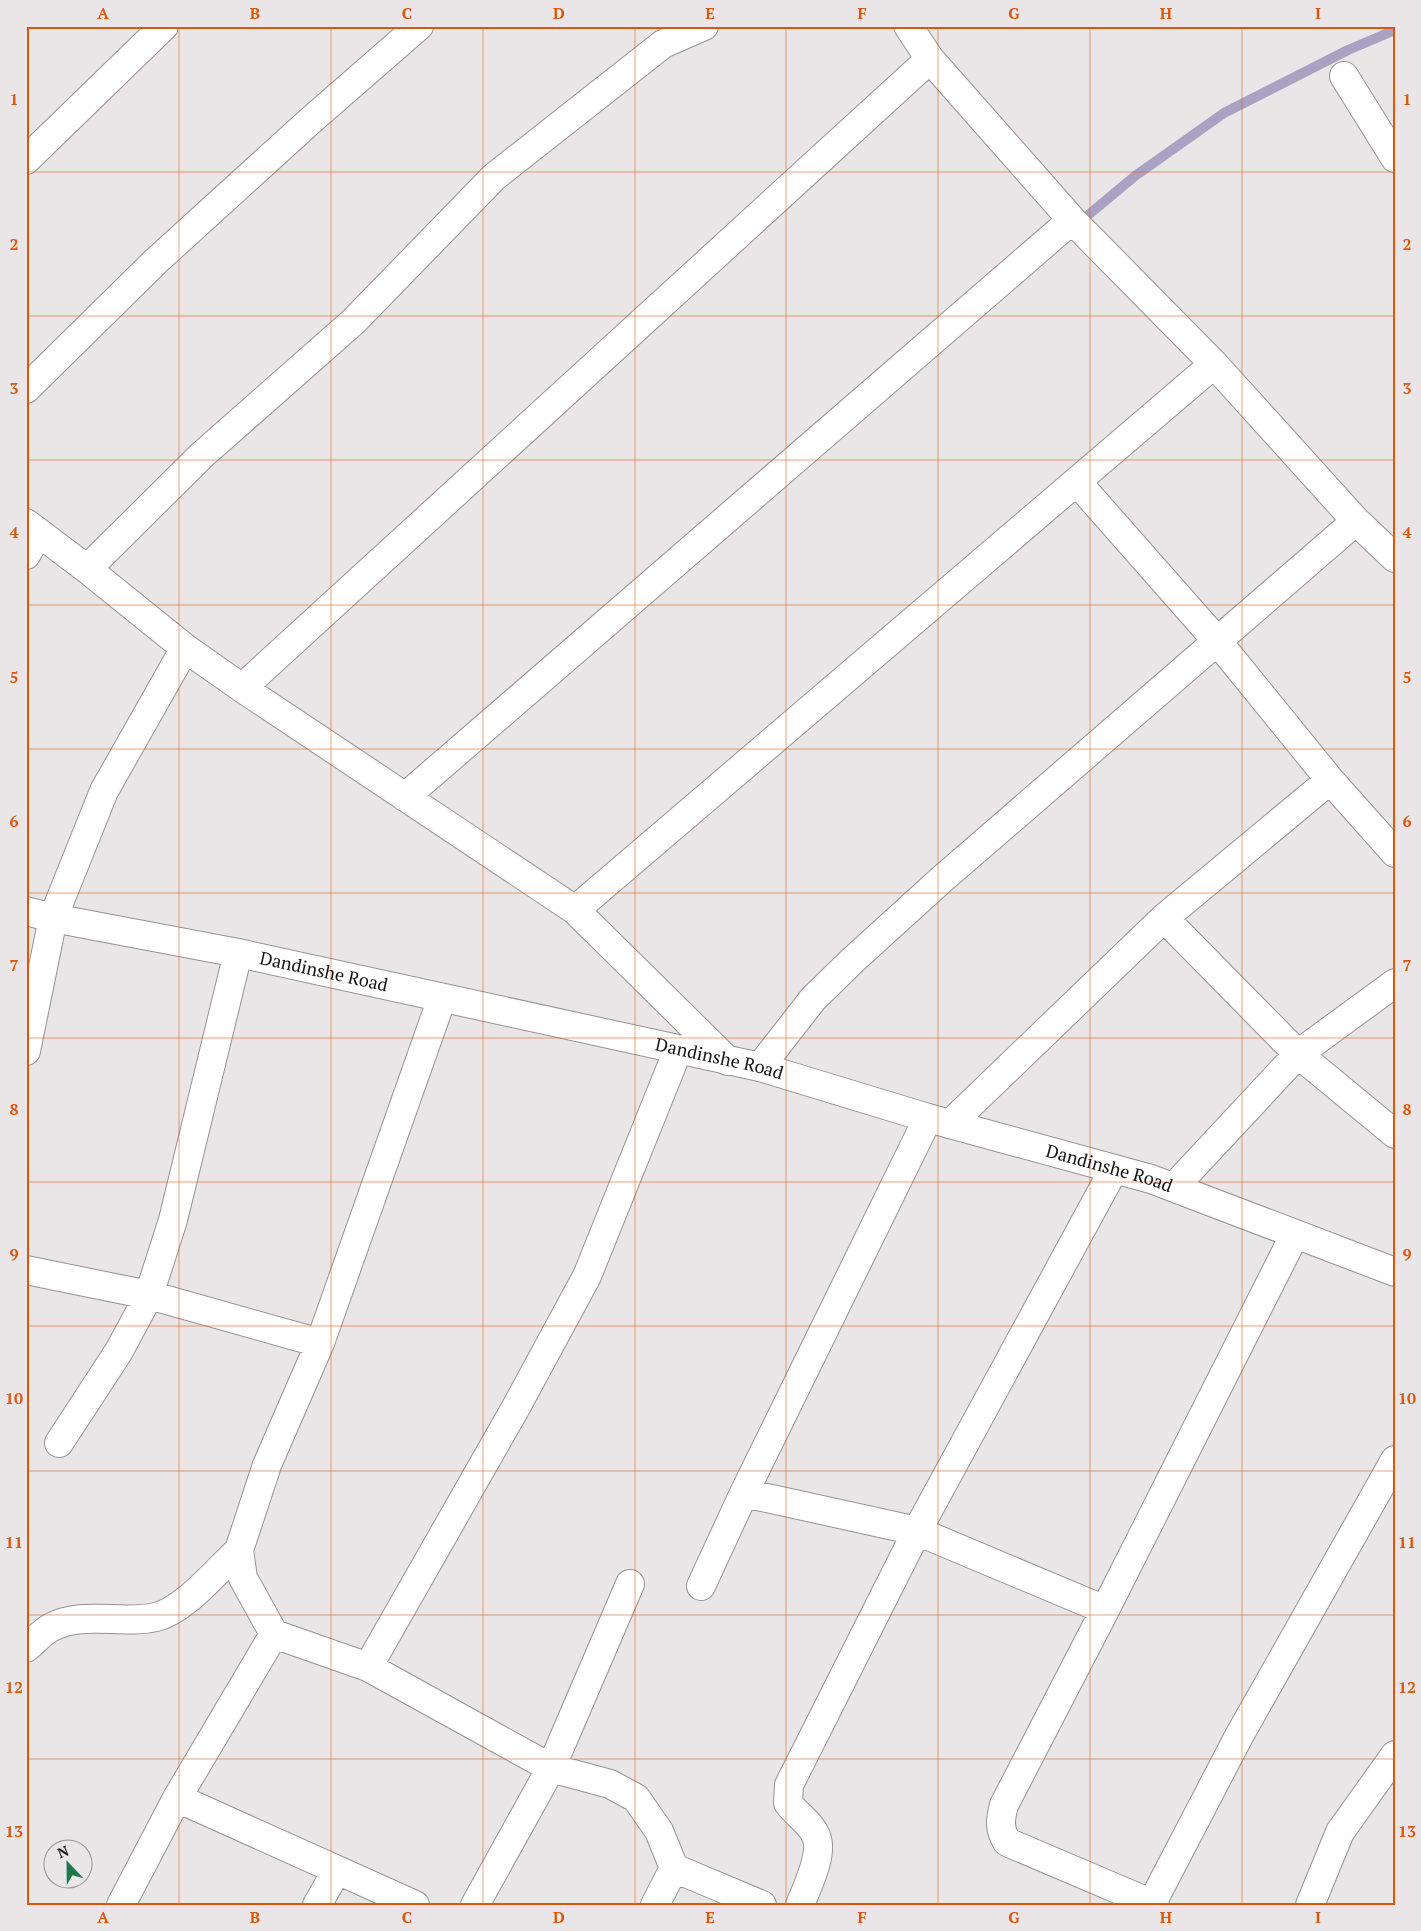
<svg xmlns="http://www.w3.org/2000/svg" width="1421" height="1931" font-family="'PT Serif',serif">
<rect width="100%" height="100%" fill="#eae6e7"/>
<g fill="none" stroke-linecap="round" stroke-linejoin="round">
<path stroke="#aaa1c3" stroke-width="10" d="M1087,216L1135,176L1224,113L1348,50L1395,30"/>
<defs>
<path id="street" d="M908,26L930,59L1072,220L1214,364L1356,521L1395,558
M1344,76L1395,158
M26,160L164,26
M26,389L156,261L310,121L419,26
M1077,482L1218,642L1330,780L1395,853
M26,523L87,569L185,648L242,688L575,910L728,1061
M26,555L38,534
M87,569L202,455L354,321L494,177L663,44L704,26
M242,688L930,59
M405,797L1072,220
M575,910L1214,364
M1164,918L1298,1054L1395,1134
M26,1051L53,918L104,791L185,648
M760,1067L813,999L853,960L941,880L1356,521
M950,1124L1164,918L1330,780
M1174,1187L1298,1054L1395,983
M26,1270L149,1295L320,1343
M59,1443L119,1351L149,1295L173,1220L238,953
M744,1493L917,1531L1105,1610
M701,1586L744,1493L928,1118
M274,1634L243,1578L239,1550L267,1465L320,1343L442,998
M26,1648C34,1642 41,1633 50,1628C82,1610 121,1625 156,1617C185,1610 217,1570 239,1550
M368,1667L551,1768L610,1784L636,1798L659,1831L674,1868L762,1905
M177,1798L415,1905
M1152,1903L1239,1736L1395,1460
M121,1905L177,1798L274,1634L368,1667L515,1409L587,1276L678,1050
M317,1905L337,1870
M475,1905L551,1768L630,1584
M655,1905L674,1868
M800,1905C807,1887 824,1854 816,1836C811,1823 796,1814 788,1803L789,1785L917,1531L1114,1169
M1155,1905L1007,1842C999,1829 1000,1820 1004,1805L1105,1610L1295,1234
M1310,1905L1340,1832L1395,1755"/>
<g id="secondary">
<path id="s1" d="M26,911L53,918L238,953L760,1067L928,1118L1151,1179L1395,1272"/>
</g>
</defs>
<use href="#street" stroke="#959293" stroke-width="30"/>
<use href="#secondary" stroke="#959293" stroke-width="30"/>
<use href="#street" stroke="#fff" stroke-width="28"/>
<use href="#secondary" stroke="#fff" stroke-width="28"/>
</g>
<path fill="none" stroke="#dd560c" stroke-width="1" stroke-opacity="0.55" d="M179,26V1905M331,26V1905M483,26V1905M635,26V1905M786,26V1905M938,26V1905M1090,26V1905M1242,26V1905M26,172H1395M26,316H1395M26,460H1395M26,605H1395M26,749H1395M26,893H1395M26,1038H1395M26,1182H1395M26,1326H1395M26,1471H1395M26,1615H1395M26,1759H1395"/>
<g text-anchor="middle" stroke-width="4.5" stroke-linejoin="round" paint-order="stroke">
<g font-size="18" fill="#151414" stroke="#eae6e7">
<text dy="6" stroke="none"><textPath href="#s1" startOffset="304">Dandinshe Road</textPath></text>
<text dy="6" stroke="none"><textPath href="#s1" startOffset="709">Dandinshe Road</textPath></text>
<text dy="6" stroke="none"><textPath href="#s1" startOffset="1114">Dandinshe Road</textPath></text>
</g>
</g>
<rect width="1421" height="1931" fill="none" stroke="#eae6e7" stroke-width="55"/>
<g transform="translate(68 1864) rotate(338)"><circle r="24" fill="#eae6e7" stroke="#959293"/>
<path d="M0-4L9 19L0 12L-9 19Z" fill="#1f774b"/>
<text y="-8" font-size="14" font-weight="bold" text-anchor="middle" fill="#151414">N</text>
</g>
<rect x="28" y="28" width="1366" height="1876" fill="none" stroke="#dd560c" stroke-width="2"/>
<g font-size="16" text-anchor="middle" font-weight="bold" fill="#dd560c">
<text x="103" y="19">A</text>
<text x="255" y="19">B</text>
<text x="407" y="19">C</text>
<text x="559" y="19">D</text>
<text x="710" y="19">E</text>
<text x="862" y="19">F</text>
<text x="1014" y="19">G</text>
<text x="1166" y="19">H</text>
<text x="1318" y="19">I</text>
<text x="14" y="105">1</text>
<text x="1407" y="105">1</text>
<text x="14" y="250">2</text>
<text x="1407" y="250">2</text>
<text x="14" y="394">3</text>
<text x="1407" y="394">3</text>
<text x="14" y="538">4</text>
<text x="1407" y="538">4</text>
<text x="14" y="683">5</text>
<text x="1407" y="683">5</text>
<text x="14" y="827">6</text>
<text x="1407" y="827">6</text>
<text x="14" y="971">7</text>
<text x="1407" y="971">7</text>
<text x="14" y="1115">8</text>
<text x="1407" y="1115">8</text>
<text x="14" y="1260">9</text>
<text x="1407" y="1260">9</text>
<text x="14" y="1404">10</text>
<text x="1407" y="1404">10</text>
<text x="14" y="1548">11</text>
<text x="1407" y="1548">11</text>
<text x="14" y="1693">12</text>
<text x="1407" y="1693">12</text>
<text x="14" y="1837">13</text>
<text x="1407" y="1837">13</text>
<text x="103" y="1923">A</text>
<text x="255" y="1923">B</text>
<text x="407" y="1923">C</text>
<text x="559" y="1923">D</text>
<text x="710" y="1923">E</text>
<text x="862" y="1923">F</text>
<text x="1014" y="1923">G</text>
<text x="1166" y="1923">H</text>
<text x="1318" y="1923">I</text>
</g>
</svg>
